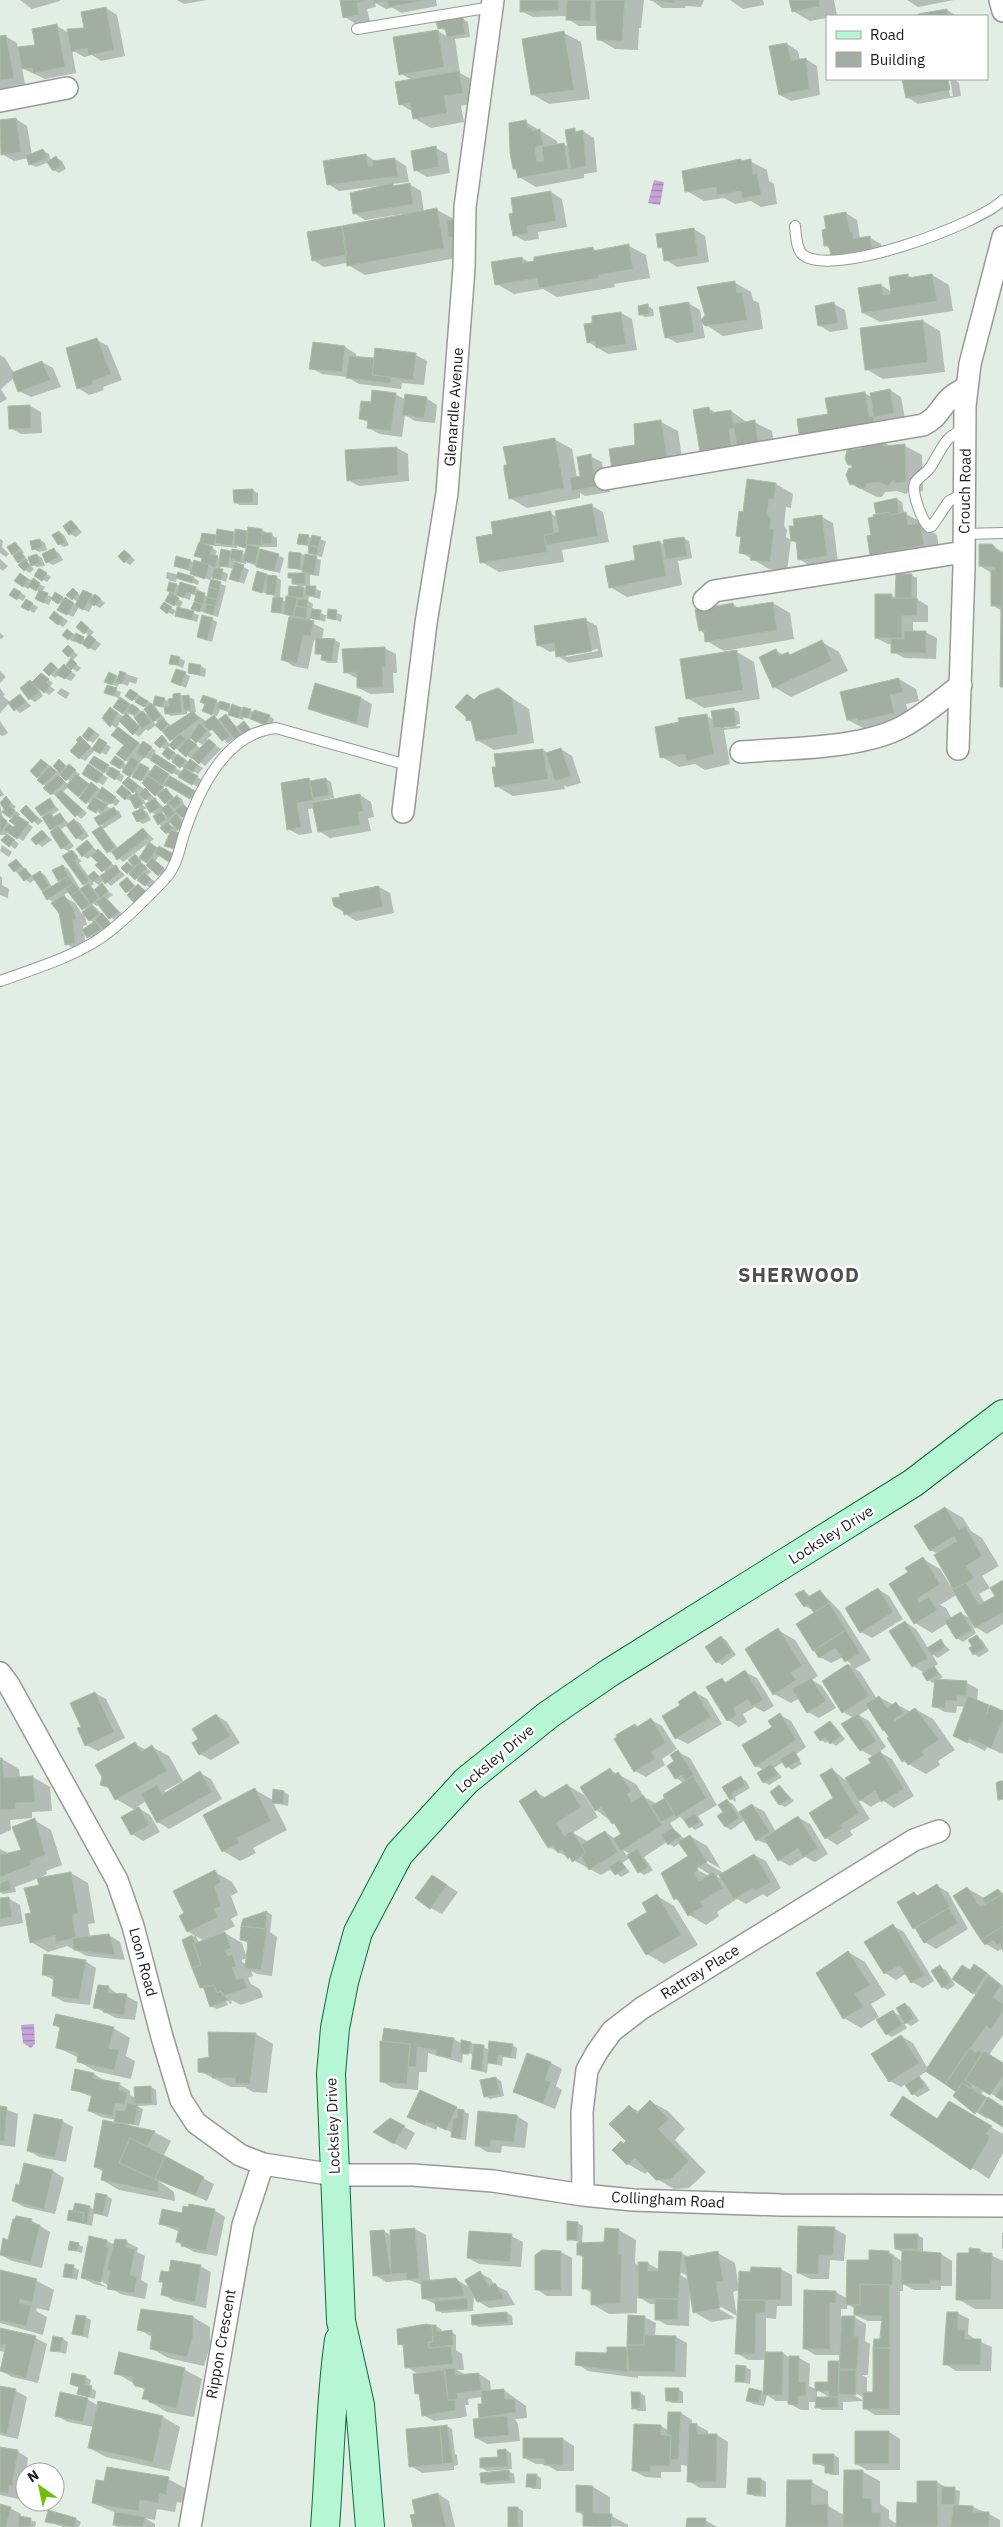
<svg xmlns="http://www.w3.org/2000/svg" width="1003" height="2527" font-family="'IBM Plex Sans',sans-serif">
<defs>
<pattern id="water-rules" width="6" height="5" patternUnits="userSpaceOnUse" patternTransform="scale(1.25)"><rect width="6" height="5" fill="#c6a4d9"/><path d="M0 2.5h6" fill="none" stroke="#a085af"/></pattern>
</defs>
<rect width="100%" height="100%" fill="#e2ede3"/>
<path fill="url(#water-rules)" d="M654,180L664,182L660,205L648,203Z
M34,2024L35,2044L31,2048L23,2043L21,2025Z"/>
<path fill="#0003" fill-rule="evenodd" d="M20,0H60V1L32,9Z
M177,0H207L184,4Z
M341,0H436L437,6L401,13L393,8L386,9L375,3L376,7L367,9L370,21L356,24L345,17Z
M521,0H644L641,28H639L638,50L615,49L598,39V26H579L568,19V16L533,17L521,11Z
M651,0H704L701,7L686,6L685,8H662Z
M730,0H763L764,5L743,9Z
M791,0H834L837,16L810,21L793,11Z
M907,0H954L918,7Z
M106,8L117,15L125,56L101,61L92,55L84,57L72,50L76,73L45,79L22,68L25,84L0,89V37L5,36L17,43L18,48L36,47L57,26L69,33L85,30Z
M947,10L957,16H920V15Z
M463,19L468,22L470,37L455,39L460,73L476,82L479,102L461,106L464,122L431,128L414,118L413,112L400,104L412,80L401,74L438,31L448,37L447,31L439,28Z
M564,33L581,42L590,99L549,104L532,94Z
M787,44L798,51L800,60L806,59L817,66L820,95L791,101L780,95Z
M904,79H947L950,96H953L950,79H954L959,83L961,96L918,104L907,97Z
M16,119L27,126L32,155L43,151L49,154L51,161L56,158L62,161L66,169L59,173L54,170L49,162L36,167L30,164L28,158L14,161L2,154L0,122Z
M526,122L557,141L558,145L563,144L569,147L566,131H583L594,138L597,172L584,174V178L536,187L519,177L518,171L514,169Z
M436,148L447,154L450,173L427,177L415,170Z
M366,155L377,162L395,159L406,166L409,182L392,184L396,187L409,184L421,191L424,212L437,210L454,219L461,257L365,275L348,265L347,263L324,267L313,260L403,216L402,214L365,220L354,213L378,186L339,191L328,184Z
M741,160L750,161L767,170L769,181L774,184L777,204L761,207L751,201L735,204L724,198L704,201L687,191Z
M551,192L562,199L567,227L538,232L539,239L525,241L514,235Z
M846,213L857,220L860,238H870L881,244L883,255L844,262L825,245L827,230Z
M694,229L705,236L709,262L677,267L666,260L664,250L660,247Z
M629,246L646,255L650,278L614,284L615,287L557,297L543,289L514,294L497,284L522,258L531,263L592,248L597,251Z
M907,275L913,278L932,275L949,285L953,311L880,322L863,313L881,285L892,292Z
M734,282L751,292L753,300L759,303L763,329L723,336L706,325Z
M688,303L700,310L705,338L677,343L666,337Z
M834,304L845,310L848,329L830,332L819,325Z
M648,306L653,309L654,316L645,317L640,314Z
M621,313L632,319L637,350L608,354L588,342L594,324Z
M923,321L940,331L945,372L883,379L866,369Z
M97,340L108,346L122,380L103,387L104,390L89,395L78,388Z
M314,344L345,347L356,354V358L375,360L416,355L427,361L424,385L402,383L401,389L359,384L347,377L322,374L311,368Z
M0,355L5,358L14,373L42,362L53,368L61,387L31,397L19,391L14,378L1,389L7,399L0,403Z
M890,390L901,397L905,419L883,442L891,447L905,446L922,455L923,491L913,492L909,490L906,494L897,491L885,492L882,497H877L851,484L853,466L849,464L863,450V445L829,415L864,393L872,397Z
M395,394L406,400L426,398L437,405L435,423L415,421L405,415L402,437L380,434L368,428L369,423L360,418L372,403Z
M30,406L41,412L42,433L21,434L10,428Z
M709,409L717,413L731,411L748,423L754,422L772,431L775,451L741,463L742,468L728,470L722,466Z
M661,422L678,431L684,471L636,446Z
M554,439L572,449L577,478L581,477L590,456L602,462L605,484L609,486L610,492L585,496L580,493V498L527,508L510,498Z
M397,448L408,454L409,481L359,486L348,480Z
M776,484L793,494L791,508L786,507L784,525L787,530L786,537L791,540L787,571L769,569L740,552L742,538L737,536L745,513Z
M252,490L258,493V505H240L235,502Z
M897,499L902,502L904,513L923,523L924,527L937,535L940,555L888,564L871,554L878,515L876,504Z
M592,506L603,512L609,542L562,550L564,562L499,572L482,562L494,535L550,513L557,517Z
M822,517L833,523L838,562L811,566L799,559L797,543L792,541Z
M71,522L82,532L76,537L70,534Z
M249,529L262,530L277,538V547H255L284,558L280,573L262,569L246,561V564L233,561L249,570L244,584L230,578L234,569L221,566L220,570L228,574L226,582L212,576L210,580L226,586L218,617L193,609L197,596L191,594L190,600L171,593L176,585L195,588L201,591L200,593L209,597L212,581L175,565L177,558L201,564L203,559L196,555L202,534L217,536L236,534L249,532ZM207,545L237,548V545L248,549L246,555L222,550L220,559L215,557L217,551Z
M59,532L64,535L69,545L64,547L59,544Z
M308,537L326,541L322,557L309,553L310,547L299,543Z
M683,538L689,541L692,558L678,561L682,585L627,597L610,587L659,542L665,545Z
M0,539L3,541L2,547L9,554L6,557L0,553Z
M40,540L45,543L47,550L39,552L34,549Z
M15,544L20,547L24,553L22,554L29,561L27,562L34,569L30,573L25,570L13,554Z
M992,546L1003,552V687L1002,611L992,605V573L980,566Z
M54,550L59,553L63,560L53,565L47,562Z
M125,551L135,560L130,565L125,562Z
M301,554L321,560L319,576L310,575V587L321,591L320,599L309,596L308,601L313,604L312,610L328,616L329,611L342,615L341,622L326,616L325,622L311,617L310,622L324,629L322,639L335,640L340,643L337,663H328L323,660V656L316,653L317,641L314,640L308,669L293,666L282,659L290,616L272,611L275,596L254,590L267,575L276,577L281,580L280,599L287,602L290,587L301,588L293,583V579L289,577L303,574L304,571L289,567ZM300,586H307V590Z
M37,555L42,558L45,566L37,567L32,564Z
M0,559L8,566L3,571L0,569Z
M40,570L51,577L47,582L36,576Z
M167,572L194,578L199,581L198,585L177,577L176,582L171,581L166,578Z
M911,575L917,578V599L928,606V622H913V632H925L937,638L936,659L904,658L893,652V644H888L876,638L892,596L897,599Z
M25,577L45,587L42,592L53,598L56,594L76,605L78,602L68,595L73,589L81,596L84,591L96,596L105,603L100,608L93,604L89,612L79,607L73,617L59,609L62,605L52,598L49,605L42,602L40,592L31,586L28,589L23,586Z
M15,589L26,596L23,601L11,595Z
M170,594L183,602L179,609L199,615L197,622L177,615L178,607L166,600Z
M27,601L38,607L34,613L23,606Z
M773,603L790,613L794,639L724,651L707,641L705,634L700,630L733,604L740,609Z
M170,607L176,611L173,615L162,608Z
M55,612L68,621L63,627L58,624Z
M212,619L217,622L212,642L198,637Z
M586,620L597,626L603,657L569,663L558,656L557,650L550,652L538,645ZM598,649V651L566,657V654Z
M86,626L94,632L90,636L101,644L95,651L76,640L74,642L69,639L72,633L86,640L90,636L77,627Z
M0,633L4,636L1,639L0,638Z
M822,642L839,652L848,671L791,697L774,687L775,650L784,655L788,653L792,656Z
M68,647L78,655L72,661L81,668L77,672L67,664L72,659L63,651Z
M384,648L396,654L397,673H393L394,693L370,694L359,688L358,679L345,672Z
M737,652L754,662L760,699L704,708L687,698Z
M179,658L185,661L183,668L171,663Z
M51,663L60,670L64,666L76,675L71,681L58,675L55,678L45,670Z
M201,666L206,669L205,677L189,673Z
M0,671L6,677L0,683Z
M120,672L138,678L136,684L129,682L128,686L120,683L117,687L106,681L110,674L118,678Z
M41,674L53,683L50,686L55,690L49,695L38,687L43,696L35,702L30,699V681L33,683Z
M185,674L190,676L186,688L173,682Z
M899,679L916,689L919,701L906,704L911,722L865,729L848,720Z
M316,685L361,698L372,704L368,728L321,714L309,708Z
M0,688L5,695L3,696L10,702L20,695L31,706L20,713L9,703L0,713Z
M61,688L70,693L66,699L57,693Z
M498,689L529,709L534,743L494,750L477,740L473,723L468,720L467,695L476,700Z
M116,690L121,692L119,698L152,717L147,708L127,696L136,693L154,705L165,719L164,720L172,726L192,713L187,711V714L171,716L166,713L165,708L154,704L164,699L170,702L180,695L194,699L196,712H193L207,722L213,717L220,720L226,716L238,728L244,723L255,733L250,737L242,733L247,739L235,738L228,743L216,732L206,728L212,735L207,739L221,749L205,766L193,757L191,761L203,768L198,774L188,767L186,770L202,780L198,787L145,757L139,763L152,772L160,769L200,795L196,801L168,785L167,787L158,784L175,798L177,796L182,799L185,807L194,815L189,820L179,815L189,827L183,832L178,830L175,833L179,835V851L166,845L170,835L159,824L157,815L151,812V802L143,798L146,805L138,800L137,802L147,808L143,810L147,812L151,820L143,824L138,821L140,810L132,801L126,799L127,790L134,796L138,794L134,792L133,781L150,793L164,808L168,805L145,782L112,763L115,758L127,765L129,762L125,760L126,745L117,729L103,718L115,711L124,717L126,715L115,707L120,699L105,692ZM131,712L137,717L142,729L128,716ZM150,718L159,723L161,730L174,742L171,745L162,737L161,747L166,750L163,754L185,769L182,772L154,754L156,751L144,743L142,745L117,728L120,721L139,737L146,729L148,731L156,725ZM193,738L204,746L201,749L190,740ZM171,745L192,759L189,762L167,748ZM163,811L168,817L160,812ZM172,822L177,829L169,824Z
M204,696L220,703L269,716L274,719L272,726L244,717L243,720L235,717L221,708L217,716L207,712Z
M733,709L739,712L740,724L724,726V728L740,726V728L724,730L730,764L705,770L695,764L679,767L662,757L706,716L714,720Z
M0,721L8,733L3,736L0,735Z
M90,728L100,735L93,743L88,740Z
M99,740L111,747L106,755L96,749L85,761L80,758L85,741L93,749Z
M561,749L572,756L581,783L567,787L564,785L565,789L513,796L496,786L543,750L549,753Z
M94,757L124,776L121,782L91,763Z
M42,760L60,773L55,766L59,761L80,774L78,777L90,785L108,792L120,801L116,806L110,802L107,807L119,811L122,817L103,829L118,848L143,829L154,839L123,862L114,853L107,852L94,832L103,826L100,825L102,815L89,807L91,805L69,786L63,792L87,813L81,819L58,796L52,794L38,777ZM62,774L71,782L69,785L59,777ZM98,798L105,804L96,800Z
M89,766L108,778L103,785L84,773Z
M326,779L331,782L334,798L323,800V802L360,795L371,802L374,817L368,818L371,831L330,838L319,831L315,808L308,809L312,833L299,835L288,829L284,807L309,780L312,782ZM309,786H312L314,795L311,796Z
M0,788L4,795L0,797Z
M6,798L16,807L13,809L20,814L18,817L33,827L23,841L8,831L7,835H0V805L3,818L14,828L16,824L13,818L4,812Z
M50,800L59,810L52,815L56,817L60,814L69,824L74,820L80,823L89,836L82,841L77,838L68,825L61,829L74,846L69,850L82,861L79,863L89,877L94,872L101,877L106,873L92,855L88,859L83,856L87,842L125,875L111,886L104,880L100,884L113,895L107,899L123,915L115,921L100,904L97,906L90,902L115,927H102L105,933L93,940L84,931L86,949L77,950L66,944L60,913L55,903L48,899L36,879L30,883L15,871L16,860L33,876L40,872L45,875L52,887L60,883L54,871L63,866L68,869L81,890L86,886L70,852L62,848L45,817L42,815ZM91,880L101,886L95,890L91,886L94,884ZM69,892L86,911L90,920L95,923L84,930L83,926L87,925L84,913L82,914L75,903L62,896Z
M26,807L43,821L38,825L22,811Z
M42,831L52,840L42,847L33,839Z
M12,838L19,844L15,849L3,840Z
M150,844L178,858L175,864L160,855L155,861L169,872L164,878L140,857Z
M2,845L12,852L9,857L0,851Z
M135,856L151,872L147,875L156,883L150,888L123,868L128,863L136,868L130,860Z
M0,876L2,878V885L9,889L8,898L0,895Z
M128,879L137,887L139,886L144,889L151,896L126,892Z
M379,887L390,893L394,913L356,921L345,914L344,910Z
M946,1508L963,1518L971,1531L982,1538L999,1566L982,1576L990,1588L979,1594L985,1603L997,1596L1003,1581V1624L987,1634L972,1625L976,1633L963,1642L957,1638L948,1623L932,1633L915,1623L910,1573L923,1559L940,1569L950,1585L952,1584L938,1554L931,1550ZM956,1595L971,1619L961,1613L952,1619L946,1608L940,1605Z
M878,1589L889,1596L903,1619L872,1638L861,1632Z
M804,1591L811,1597L820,1591L840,1611L871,1660L855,1669L860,1672L877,1699L879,1697L894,1705L896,1704L911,1712L915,1709L933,1719L955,1750L938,1761L940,1765L926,1774L903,1761L891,1737L870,1708L859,1715L869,1721L886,1747L879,1752L892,1759L914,1796L894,1808L882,1800L871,1807L857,1798L870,1819L850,1831L853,1835L837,1845L826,1838L835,1799L832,1769L845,1780L873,1763L874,1757L861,1750L854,1718L843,1712L824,1681L851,1664L843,1657L831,1663L820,1657L816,1612L812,1608L810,1609L805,1606Z
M905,1622L916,1629L928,1648L941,1641L950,1650L938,1658L932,1654L938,1664L934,1667L943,1677L938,1680L967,1683L978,1689L977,1702L1003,1712V1754L987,1747L985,1751L954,1735L966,1707L957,1706L956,1713L945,1712L933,1706L936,1682L933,1683L928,1680L925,1673L913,1666L891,1631Z
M778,1630L795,1640L818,1676L812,1680L822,1686L836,1708L819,1718L808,1712L800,1698L791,1703L774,1694Z
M721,1637L726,1640L736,1655L722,1665L717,1662Z
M977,1637L982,1640L989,1651L979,1657L974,1654Z
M745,1672L757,1678L774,1706L764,1712L755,1707L743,1714L747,1722L739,1727L728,1720L722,1679L727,1683Z
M695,1692L707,1699L722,1724L688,1744L676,1738L682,1706Z
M95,1693L106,1699L125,1738L98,1751L86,1745L83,1727Z
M216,1715L227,1722L240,1743L211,1760L200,1754V1739Z
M780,1715L791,1721L806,1747L795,1755L802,1764L792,1770L783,1762L774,1768L782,1777L769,1785L764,1782V1770L756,1766Z
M651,1720L662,1726L677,1749L662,1759L665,1765L646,1777L635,1771V1725L638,1727Z
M830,1723L835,1726L845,1739L836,1746L829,1741L826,1743L821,1740Z
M135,1744L146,1750L152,1747L169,1756L183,1781L164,1791L168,1793L200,1773L211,1779L222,1799L169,1829L158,1822L146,1801L137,1807L150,1815L160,1832L143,1841L132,1834L123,1817L135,1810L116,1799L110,1789L102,1784Z
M678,1752L690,1758L717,1805L698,1816L704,1825L695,1830L680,1817L670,1823L676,1832L685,1839L690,1836L707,1846L721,1869L702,1858L701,1860L724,1873L754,1855L766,1861L781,1888L767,1897L763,1894L746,1904L737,1899L717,1912L719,1916L706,1925L689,1915L681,1902L675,1899L689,1857L680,1843L674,1847L667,1842L644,1857L653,1870L644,1875L639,1872L630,1858L622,1863L630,1872L621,1877L612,1869L601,1875L549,1847L536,1792L546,1798L567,1785L584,1795L598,1817L573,1833L589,1842L605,1832L616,1839L623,1834L618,1826L596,1810L610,1770L636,1784L644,1797L657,1804L684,1783L676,1778L675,1762ZM623,1850L630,1854L627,1856ZM696,1866L711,1875L709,1876L694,1868ZM720,1874L724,1880L717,1876Z
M2,1759L19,1769L20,1778L33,1777L50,1787L52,1811L32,1812V1818L10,1820L11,1830L0,1835V1760Z
M741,1778L746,1781L750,1788L735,1797L736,1802L731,1799L724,1787Z
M779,1786L794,1801L785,1807L779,1804Z
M255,1790L273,1800L284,1792L289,1795L288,1806L273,1802L287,1830L253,1848L256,1853L240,1861L223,1851Z
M727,1801L733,1804L739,1813L752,1805L764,1811L776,1832L799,1818L810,1824L828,1854L815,1862L805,1857L790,1866L779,1860L770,1845L757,1840L745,1820L731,1830L726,1827L725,1812Z
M34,1820L51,1830L62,1865L46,1871L47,1874L39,1878L71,1873L88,1883L95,1923L88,1924L90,1937L109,1935L120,1942L125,1960L87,1956L67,1946L48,1952L31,1942L32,1915L40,1886L39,1878L15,1887L16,1892L3,1894L0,1892V1884H2L0,1882V1849L8,1853L22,1851Z
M215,1872L232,1882L238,1892L231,1896L238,1915L231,1919L235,1926L223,1932L242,1943L247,1958L242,1960V1962L246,1964L249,1944L241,1939L244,1920L267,1912L272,1915L270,1932L277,1937L272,1976L257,1974L251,1971L253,1976L248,1978L251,1984L260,1989L263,1997L241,2005L231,2000L232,2003L230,2004L224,1994L228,2005L217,2009L211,2006L205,1989L201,1987L183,1940L195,1936L188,1931L186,1914ZM196,1936L204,1941L199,1943Z
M433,1876L458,1892L442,1914L431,1908Z
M937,1886L948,1892L968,1929L936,1949L925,1942L898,1903L914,1893L919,1896Z
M967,1888L984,1898L998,1890L1003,1893V1948L998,1951L986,1944Z
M657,1896L674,1906L698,1945L664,1964L647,1954Z
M8,1898L20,1905L23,1923L0,1927V1900Z
M893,1926L904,1932L934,1981L923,1988L912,1982L907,1973L896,1980L885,1973Z
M848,1952L865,1962L886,1995L871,2004L879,2017L861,2028L844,2018Z
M85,1961L96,1968L90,2005L64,2002L53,1996L55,1981L43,1974Z
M940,1967L946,1970L955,1985L948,1990L943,1987Z
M971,1971L986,1972L1003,1986V2035L989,2055L1003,2064V2100L984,2090L981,2094L1003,2107V2126L989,2116L987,2119L976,2112L958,2092L927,2071L918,2077L924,2081L930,2090L918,2097L913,2094L906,2084L901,2087L890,2081L901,2036L913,2043L928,2069L977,1995L973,1993Z
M108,1987L119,1995L126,1996L138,2002L135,2020L116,2018L94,2007Z
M905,2004L910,2007L919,2021L911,2026L902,2020L907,2028L892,2037L887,2034L893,2012L903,2017Z
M55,2025L113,2028L130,2038L126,2056L135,2061L131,2079L95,2071L78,2061L79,2058L57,2047L61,2029Z
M385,2029L454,2039L462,2044L471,2043L490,2050L512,2045L517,2048L516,2059L503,2057L502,2066L488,2062L487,2073L472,2069L474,2056L465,2050L463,2052L469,2056L463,2054L462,2063L428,2053L427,2072H419L418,2090L393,2088L381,2081L380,2059Z
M256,2034L273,2044L267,2093L253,2092L245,2087H231L199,2071Z
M551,2063L562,2069L556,2086L562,2090L555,2109L514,2092Z
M94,2074L105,2081L119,2084L130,2091V2095L136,2098L151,2087L156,2090L157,2105L137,2106L143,2109L139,2126L129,2124V2127L154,2132L171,2141L164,2155L160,2153L159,2155L214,2184L207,2201L156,2179L174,2192L175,2201L119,2190L102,2180L104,2172L95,2167L120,2125L116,2120L101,2117L89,2111L92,2097L72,2089Z
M496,2078L501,2081L504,2096L490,2099L485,2096Z
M903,2097L938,2119L949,2103L1003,2134V2153L989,2179L892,2115Z
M651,2102L668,2111L685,2129L675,2140L706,2172L689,2188L674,2189L657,2179L649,2170L645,2174L628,2164L624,2145L627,2142L629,2106L640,2112Z
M0,2107L18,2114L15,2147L0,2145Z
M456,2108L469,2114L466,2140L457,2139L452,2136L453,2133L438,2126L436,2130L420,2123Z
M517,2116L528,2123L525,2148L502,2146L501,2153L487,2152L476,2145Z
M391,2119L415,2133L406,2150L375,2132Z
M62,2121L73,2127L66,2162L39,2157L28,2150Z
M25,2165L53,2171L64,2178L55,2214L24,2207L13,2201L20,2187Z
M107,2196L112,2199L108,2217L94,2213L92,2226L69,2220L74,2212L90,2207L94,2210Z
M214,2210L225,2217L217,2256L194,2252L182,2245L178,2242L180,2232L160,2224L183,2214Z
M31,2220L50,2232L42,2268L12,2261L1,2255L9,2241Z
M577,2223L583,2226L582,2244L606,2243L619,2230L636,2240L635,2263L639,2266L647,2263L660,2270L681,2253L689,2257L718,2253L735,2263L738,2283L752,2273L780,2269L792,2275V2306H777L776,2319L766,2318V2353H783L790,2358H799L810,2364L809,2386L817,2390L829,2383V2363H840L841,2355H815L804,2348L836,2292L848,2299L870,2261L889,2252L903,2262V2252L896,2249L917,2235L923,2238V2253L941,2254L952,2261V2286H941V2290H914L903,2284V2291H900V2415H875L864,2408V2398L851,2390L850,2393L864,2401L843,2402V2410H822L817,2407V2402H809V2410H801L790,2404V2401H776L767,2395L764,2406L753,2404L748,2401L762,2392L765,2394L766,2360H748L737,2353L739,2290L733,2292L737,2316L716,2304L714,2306L735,2318L711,2322L694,2312L690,2289L689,2326L667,2325L656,2319V2304H650L637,2296V2313L609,2314L592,2304V2293L584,2288V2258L578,2254L579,2242L568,2239ZM676,2270L689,2277V2280L675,2272ZM847,2304L856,2309L855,2315L867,2321H883L874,2394H867V2378L862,2375H868L870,2344L865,2341L866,2324L854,2317H841V2309H847ZM817,2390L831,2398H817Z
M800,2228L835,2229L846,2235L844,2261L830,2260L829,2279H810L798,2273Z
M415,2229L426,2235L430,2281L456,2279L470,2288L480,2273L491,2279L494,2285L507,2291L515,2305L489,2308L478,2301L474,2295L473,2311L442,2313L437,2310V2305L423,2298L422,2285L409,2280L386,2282L375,2275L384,2231L392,2236Z
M1002,2233H1003V2249H1002Z
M511,2236L523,2242L521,2267L479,2264L468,2258Z
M90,2238L107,2241L115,2245L127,2242L138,2248L137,2252L145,2256L141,2280L148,2284L145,2299L120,2294L97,2278L95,2280L107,2287L94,2284L83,2278Z
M78,2244L83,2247L82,2253L70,2249Z
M980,2250L1003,2261V2309H975L958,2299L970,2254Z
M561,2252L572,2258V2296H547L536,2289Z
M200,2266L211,2272L206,2308L174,2301L162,2294L164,2283L161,2281L170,2274Z
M73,2267L79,2270L77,2280L64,2276Z
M0,2272L37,2281L54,2290L49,2311L37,2308L36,2311L47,2317L43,2335L0,2323Z
M507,2313L512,2316L513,2325L479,2327L473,2324Z
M957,2313L969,2319L968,2334L976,2340L992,2347L991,2371H956L945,2364V2331H948Z
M85,2317L91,2320L88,2338L74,2334Z
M193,2317L210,2327V2346L204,2366L168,2358L151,2348L153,2338L139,2329Z
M644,2317L656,2323L655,2336L676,2337L687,2343L686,2377L638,2376V2378L588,2371L577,2364L608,2354V2348L629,2349Z
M436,2326L441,2329L442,2333L451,2332L456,2335V2350L462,2354L464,2370H457L466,2375L479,2374L490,2381L491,2391L504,2390L526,2406L527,2418L515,2419L518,2424L520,2441L487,2444L476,2438L480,2420L479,2405H483V2397L468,2399L469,2405H465L467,2416L460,2418L434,2421L423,2415L421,2396L416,2393L418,2374L407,2367L405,2347L399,2344L398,2330Z
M0,2329L35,2338L47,2344L38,2383L12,2377L1,2371L5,2352L0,2351Z
M63,2339L68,2342L66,2354L51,2350Z
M745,2367L751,2370L750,2384L736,2381Z
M185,2370L202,2379L194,2417L167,2412L144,2398L145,2390L116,2373Z
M85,2377L91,2380L89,2387L96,2391L95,2399L78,2394L80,2388L71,2384Z
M0,2387L16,2391L27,2397L18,2439L0,2435Z
M678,2389L683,2392V2403H672L667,2400Z
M640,2393L645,2396L646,2411H638L633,2408Z
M87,2399L99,2406L163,2417L180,2427L170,2471L106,2457L89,2448L94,2427L68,2422L57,2416Z
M681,2413L692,2420V2425H697L708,2431V2435H717L728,2442L726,2488H700L689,2481V2466L681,2465V2472H661V2478L645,2477L634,2471L661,2426L668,2430Z
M447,2426L452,2429L455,2454L457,2455L458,2465L454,2466V2470L422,2473L411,2466Z
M856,2432H889L900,2439V2470H867L856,2464Z
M525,2439H563L574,2446V2471H557L545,2464H536L524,2458Z
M0,2448L17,2451L28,2458L24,2492L21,2491L19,2499L0,2495Z
M506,2450L511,2453L512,2469L487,2471L482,2468L499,2458Z
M834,2455L839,2458V2475H831L826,2472V2467L814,2463Z
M509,2471L514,2474L515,2483L487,2485L482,2482Z
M845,2471L863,2472L880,2481V2504L889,2510V2519L897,2524L937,2482L947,2488L960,2491L959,2507H973L989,2514L1000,2520V2527H788L811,2482L828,2491V2506L844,2515Z
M536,2475L541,2478V2489H533L528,2486Z
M168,2479L185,2488L183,2503L177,2502L175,2512L157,2509L155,2520L145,2518L155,2524V2527H118L114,2525L116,2513L93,2503L105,2483Z
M749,2479H761L766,2482V2497L754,2496L748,2493Z
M578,2487H593L610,2497V2515L628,2525V2527L584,2525V2516L577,2511Z
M438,2494L449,2501L455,2527H414L416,2515Z
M0,2506L10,2508L21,2514V2517L36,2522L35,2527H0Z
M518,2508L523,2511V2527H509Z
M76,2519L81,2522L79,2527H63L46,2521Z
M705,2520L717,2527H687Z"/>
<path fill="#a3aea2" stroke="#a8bea5" d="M340,0H365V1L357,3L359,15L343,18Z
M373,0H426L389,7L387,1L373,3Z
M520,0H558L559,10L520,12Z
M567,0H591L590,21L566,20Z
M595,0H625L622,41L597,40Z
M650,0H690H675L674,3Z
M789,0H819L820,6L792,12Z
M106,7L114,50L88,55L87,48L71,52L67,29L84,28L81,12Z
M947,9L948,16H919L918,14Z
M463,17L465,34L447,37L445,28L438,29L436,22Z
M57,24L65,67L33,73L32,68L22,69L18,47L35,45L32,29Z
M438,30L444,67L399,75L393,37Z
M564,31L574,90L531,95L522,39Z
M6,35L14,78L0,80V36Z
M787,43L791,61L806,58L809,89L779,95L769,46Z
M459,71L463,93L444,96L447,113L413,119L410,103L399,105L395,82Z
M902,79H948L950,90L906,98Z
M16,118L21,152L1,155L0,120Z
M526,120L528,128H532V131L540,129L543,145L535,147L537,162L544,161L542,147L564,143L568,169L518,178L516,169H513L510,153L509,123Z
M575,128V132L583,130L586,166L571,169L565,130Z
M436,146L439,167L414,171L411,151Z
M43,149L47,158L29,165L26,156Z
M366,154L368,166H373L372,161L395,158L398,176L327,185L323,161Z
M56,156L62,165L53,171L47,162Z
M741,159V161L751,159L753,174L757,173L761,195L742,198L741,191L717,195L716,187L685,192L682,171Z
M393,183V186L410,183L413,204L353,214L350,193Z
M551,191L556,221L527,226L528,233L513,236L509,214L513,213L511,198Z
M437,208L444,248L347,266L342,226Z
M846,212L850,232H852L853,239L870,236L872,249L831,256L829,245L824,246L822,230L826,229L824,216Z
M454,219L455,237H448L447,220Z
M342,226L347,255L312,261L307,232Z
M694,228L698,256L664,261L662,247L658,248L656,234Z
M629,244L633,269L598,275L599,278L539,288L537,278L495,285L491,262L522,257L523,263L534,261V257L593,247V251Z
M908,274V278L932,274L937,301L862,313L858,288L881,284L883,295L891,294L889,277Z
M735,281L737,293L742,292L747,320L705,326L701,321L705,315L697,287Z
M689,302L694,332L665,338L659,307Z
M834,302L838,323L818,326L815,306Z
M648,304L649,314L639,315L638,306Z
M621,312L626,344L596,348L595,341L587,343L584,324L592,323V316Z
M923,320L928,362L865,370L860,328Z
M97,338L111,374L92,381L93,384L77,389L66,348Z
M313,342L345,346L342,372L309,369Z
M375,348L416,353L413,380L372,375Z
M349,356L374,358L372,375L391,377L390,383L346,378Z
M42,361L50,380L18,392L11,373Z
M890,389L894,413L874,417L870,393Z
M372,390L396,393L391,431L367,428L368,420L359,419L361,401L371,402Z
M865,392L869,417L873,416L875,428L800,440L797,419L828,414L825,398Z
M405,394L427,397L424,418L402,415Z
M30,405L31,428L9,429L8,406Z
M709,407L710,413L731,410L733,424L755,420L758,442L737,445L734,428L729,429L732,452L701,458L693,410Z
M661,420L668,462L612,470L609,449L635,445L634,424Z
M555,438L564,488L509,499L504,470V465H507L503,447Z
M883,441L884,446L905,444L906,482L895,483V480L892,481L888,486L879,482L868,483L864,488H859L854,484L850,485L846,475L849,468H852V465H848L845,459L847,450L862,448L861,443Z
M397,447L398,475L347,481L345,450Z
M591,454L595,479L598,478L600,486L572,491L570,478L580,476L577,457Z
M747,479L776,483L774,499H769L767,514L771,519L770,528L774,529L770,562L750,560L751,555L739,553L741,537L736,536L739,511L743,512Z
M253,489V502L234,503L233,490Z
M897,498L899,513L890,515L889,512L876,514L874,503Z
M592,504L598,536L546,545L544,535L559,532L555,511Z
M551,511L554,533L544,535L547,552L480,563L476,537L493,534L491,522Z
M889,512L890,515L906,512L908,525L920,523L924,545L870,555L867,536L871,535L868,518L874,517L873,515Z
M822,515L827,556L798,560L796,541H791L789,526H794L793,519Z
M71,520L78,528L69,535L63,526Z
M248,527L262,529L261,545L246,544Z
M217,529L234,532L232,546L215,543Z
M235,529L248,531L246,548L234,545Z
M59,531L65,542L58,545L52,535Z
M202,533L216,535L214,545L200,543Z
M262,533H272V544H261Z
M299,534L309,535L307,545L297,544Z
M312,535L321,537L318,547L309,545Z
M684,537L687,556L666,559L663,540Z
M40,539L42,547L32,550L30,541Z
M660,541L666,576L609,588L605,566L635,560L633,546Z
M15,542L20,549L12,555L7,547Z
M199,542L213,547L210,554L218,556L215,567L201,562L202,558L194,556Z
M979,544H992L999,552L1003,553V687H1000L1001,606H991V570H995V567L979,566Z
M247,545L259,547L255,564L243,561Z
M309,545L318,547L317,555L308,553Z
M54,548L58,557L46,563L42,554Z
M221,549L231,551L228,567L218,566Z
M232,549L243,551L241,562L230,559Z
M260,549L279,554L274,571L256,567Z
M124,550L131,556L124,563L118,556Z
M20,551L25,557L18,563L13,556Z
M289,552L301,553L300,569L288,568Z
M37,554L40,563L31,566L28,557Z
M305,554L317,556L314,574L302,572Z
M176,556L191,560L188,570L174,566Z
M25,559L30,566L24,571L18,565Z
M194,560L209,565L205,579L190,574Z
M235,562L244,565L239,582L229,579Z
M39,568L47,573L42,581L34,576Z
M214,568L223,569L221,580L212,578Z
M257,571L267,574L262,593L252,590Z
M178,572L194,577L192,583L176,578Z
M20,573L28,579L23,587L14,581Z
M288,573H305V584H292V578H288Z
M896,574H912V598H895Z
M267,575L277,576L275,595L266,594Z
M33,578L40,583L36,591L28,586Z
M211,579L221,582L219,590L209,587Z
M169,582L177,584L174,593L167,591Z
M180,582L196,587L194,594L186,592L184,598L176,595Z
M289,586L304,587L303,598L288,596Z
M306,586H316L315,596H305Z
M209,587L219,590L217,600L207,597Z
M14,588L21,592L17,600L9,595Z
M73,588L78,593L72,600L66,595Z
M39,590L48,593L44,603L35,599Z
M83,590L92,594L83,610L75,605Z
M197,591L205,593L203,604L194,601Z
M55,592L63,597L58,604L51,599Z
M170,592L179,598L174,606L165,601Z
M95,594L101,599L94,606L88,601Z
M875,594H892V598H917V616H902V638H875Z
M286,596L297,597L294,616L284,614Z
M65,597L74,603L67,615L57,610Z
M207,597L217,600L215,606L205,604Z
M273,597L283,598L281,613L271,612Z
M26,599L33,603L29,611L21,607Z
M298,599L308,600L307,608L297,606Z
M164,602L172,607L167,614L160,608Z
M194,602L202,604L200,612L191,609Z
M773,602L777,630L705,642L704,630L699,631L695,610L733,603L734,608Z
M207,604L215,606L213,615L204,612Z
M295,606L307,608L306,618L293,616Z
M177,607L194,611L192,620L175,616Z
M312,609L321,610L320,620L310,618Z
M328,609L337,610L336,620L327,618Z
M54,611L63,618L58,625L49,618Z
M202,615L213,618L207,640L197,637Z
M289,617L314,621L311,636L303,635L297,663L281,660Z
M586,618L592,651L556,657L554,643L537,646L534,626Z
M81,621L89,628L84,634L76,627Z
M67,629L73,634L68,640L62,635Z
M904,631H926V653H891V639H904Z
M76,633L84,637L81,644L73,640Z
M89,634L96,640L89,649L82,644Z
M316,638L335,639L332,661L321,660L322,654H315Z
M822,640L832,661L773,688L759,657L776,649L779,656L788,652L790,655Z
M68,645L74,651L68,657L62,651Z
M385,647L386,667H382L383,687L357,688V672L344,673L342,649Z
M737,650L743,690L686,699L680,659Z
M171,655L180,657L178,665L169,664Z
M71,658L77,664L71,670L66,665Z
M51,662L57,668L49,676L43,670Z
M189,663L201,665L200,675L188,673Z
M64,664L72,672L65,679L55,674Z
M176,669L186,672L181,686L171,682Z
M120,671L126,673L122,684L116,682Z
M109,672L117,676L112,685L104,682Z
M41,673L49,679L46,682L50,686L44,693L32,682Z
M899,678L903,692L890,695L894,713L858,721L857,718L847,720L840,692Z
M30,680L39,692L29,700L20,688Z
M315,683L361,697L357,723L308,709Z
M107,685L117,688L114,696L104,693Z
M498,688L512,698L518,734L476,741L471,720L466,721V717L455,707L467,694L474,700L479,695Z
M130,689L138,694L132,701L125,696Z
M180,693L182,712L165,714L164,706H169L168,699L173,698V694Z
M20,694L26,702L14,711L8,703Z
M189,695L191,710H184L182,696Z
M203,695L217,700L212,715L202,711L205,704L200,702Z
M139,696L148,701L144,707L135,702Z
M155,696L165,698L162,707L153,705Z
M120,697L130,704L123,714L113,707Z
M220,701L230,704L227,711L217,708Z
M151,703L161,716L153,722L144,709Z
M132,704L139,709L134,716L127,711Z
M232,704L242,708L238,718L228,715Z
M110,707L118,713L110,727L102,718Z
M243,707L251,709L248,718L240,716Z
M734,708L736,726L714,728L711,711Z
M254,710L270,715L266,725L250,719Z
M143,711L151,722L142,729L134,717Z
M193,711L199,719L170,741L162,731Z
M126,713L140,727L133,735L119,721Z
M226,714L242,736L236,741L219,719Z
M707,714L714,754L686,761L685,754L660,758L655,727L679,722L678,718Z
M214,715L230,736L222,741L212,729L209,731L203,723Z
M163,718L168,724L161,731L155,725Z
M244,721L251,730L244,735L237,727Z
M199,723L207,731L196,743L190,737Z
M89,727L95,732L88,741L82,736Z
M118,727L139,743L125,761L116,754L124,745L111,735Z
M180,734L186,739L174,750L169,745Z
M162,735L167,741L160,748L154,743Z
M80,736L91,747L79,759L70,751L78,742L76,740Z
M99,738L107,743L100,754L92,749Z
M188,738L197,745L186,757L178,750Z
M209,739L216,745L199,764L191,757Z
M143,741L152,747L145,758L136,753Z
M167,747L175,753L169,760L162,754Z
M561,748L571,776L555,781L546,753Z
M543,749L548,779L495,787L492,767H496L494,754Z
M154,753L176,767L172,774L150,760Z
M177,754L186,760L180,768L172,762Z
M94,756L109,765L104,773L89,763Z
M115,756L124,762L120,769L110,763Z
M131,757L139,762L130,777L122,772Z
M41,759L48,765L37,778L30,771Z
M59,759L66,766L60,773L53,766Z
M190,759L198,765L193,772L184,767Z
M140,763L149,768L141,781L132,777Z
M69,764L76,770L66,781L60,775Z
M88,764L103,774L97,783L82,774Z
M155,765L169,774L162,785L148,775Z
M50,766L57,772L43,785L37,780Z
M111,767L120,772L115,780L106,774Z
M184,768L198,776L192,785L178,777Z
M76,774L89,784L78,797L66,786Z
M58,775L65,782L51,795L43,788Z
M148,776L164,787L155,796L142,783Z
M170,776L195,791L190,799L164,784Z
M128,777L139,786L133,793L122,783Z
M309,778L313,800L297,803L301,827L287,830L281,783Z
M326,778L329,795L313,798L310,781Z
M91,782L98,788L86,804L79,798Z
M122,785L131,793L125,800L116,792Z
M102,787L116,797L111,804L96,797Z
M145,788L151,795L145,800L139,794Z
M166,788L173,797L165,804L157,795Z
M61,790L83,810L75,817L55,795Z
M137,793L143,804L135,809L129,797Z
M360,794L363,811L358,812L360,825L318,832L312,803Z
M177,795L181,802L175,809L168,803Z
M6,796L11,803L9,806L15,810L10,818L2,812L4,809L0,803Z
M94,797L107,805L103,812L98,809L96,813L87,808Z
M50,798L55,807L41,816L35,808Z
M155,798L160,807L150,813L145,804Z
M168,804L175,813L168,818L161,809Z
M183,804L190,811L183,818L175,811Z
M26,805L38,818L32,823L20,811Z
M114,807L118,814L99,826L94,818Z
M142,808L147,817L137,822L132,813Z
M161,811L166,819L158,825L153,816Z
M50,812L53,817L60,813L65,821L50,830L42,817Z
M15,814L29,823L17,839L4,830L9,824L13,827L15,825L9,821Z
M176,814L184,824L177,830L169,821Z
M0,815L7,821L1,833L0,832Z
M74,819L84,833L76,839L66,825Z
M167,822L173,828L166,834L160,828Z
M58,826L70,843L61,849L50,832Z
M101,826L115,847L107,853L92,832Z
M143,828L149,836L117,860L112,852Z
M42,830L48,837L36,845L31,839Z
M171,830L179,833L174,849L164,846Z
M7,834L15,840L9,847L1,840Z
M87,840L93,847L82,857L76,849Z
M149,842L157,848L147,863L139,858Z
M159,846L174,854L169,862L155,853Z
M98,849L112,863L102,872L95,865L98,863L91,856Z
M72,850L78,857L74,860L89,881L83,885L62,856Z
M135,854L141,861L134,867L128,860Z
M152,858L164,868L158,876L146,865Z
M16,859L22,866L14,872L8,865Z
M127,862L134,868L127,874L121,868Z
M140,862L147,868L135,880L129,874Z
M63,865L68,876L58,881L52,870Z
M116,865L120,872L105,884L100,876Z
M25,868L31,876L24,881L18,873Z
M40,871L49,886L42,891L32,876Z
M94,871L99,877L93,882L88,876Z
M144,872L151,879L145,886L137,880Z
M69,876L73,883L47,900L42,892Z
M127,877L134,886L126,893L119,884Z
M74,883L79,890L71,896L66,889Z
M88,883L99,898L91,904L80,889Z
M102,883L108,891L100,898L94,890Z
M138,884L146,892L135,904L127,895Z
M379,886L383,907L344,915L343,911L334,906L332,898L340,897L339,894Z
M79,890L90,904L82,910L71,896Z
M64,895L74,910L76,919L73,920L75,943L65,945L59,913L51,903Z
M104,896L119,912L109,919L96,902Z
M92,905L99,914L89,921L82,912Z
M102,913L111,924L104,930L95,920Z
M95,921L101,929L87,938L82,930Z
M945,1507L959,1530L965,1526L982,1556L966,1566L974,1578L954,1590L934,1555L957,1541L954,1536L930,1551L914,1526Z
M923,1557L940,1584L917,1599L919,1603L928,1597L937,1610L914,1624L889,1584L908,1572L905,1568Z
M1003,1580V1612L975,1628L952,1589L966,1583L979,1605L995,1596L990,1588Z
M878,1588L893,1612L860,1633L845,1608Z
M804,1590L808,1597L820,1590L829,1603L814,1613L808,1604L804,1607L795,1594Z
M829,1603L846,1630L813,1651L796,1624Z
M961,1612L972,1630L956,1639L945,1621Z
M905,1621L928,1658L912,1667L889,1631Z
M778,1628L802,1666L791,1673L796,1680L773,1695L745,1649Z
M846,1630L860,1653L845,1662L835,1648L819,1658L814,1650Z
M977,1635L985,1648L973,1655L969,1648L972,1646L968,1640Z
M721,1636L732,1652L716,1663L705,1647Z
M941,1639L945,1647L932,1655L927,1648Z
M848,1664L869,1696L842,1713L822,1681Z
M934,1666L939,1674L927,1681L922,1673Z
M745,1670L763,1700L752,1706L748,1699L733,1708L737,1715L727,1721L706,1687L722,1678L725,1683Z
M811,1678L826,1701L807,1713L792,1689Z
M935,1679L967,1681L966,1696H957V1701L946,1700L945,1708L932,1707Z
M695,1691L711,1717L675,1739L662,1716L680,1705L678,1702Z
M95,1692L114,1732L85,1746L77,1728L81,1727L70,1703Z
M879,1696L887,1708L896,1702L903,1713L894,1719L895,1721L915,1708L939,1740L922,1751L924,1755L908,1765L905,1760L902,1762L887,1738L889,1737L884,1730L883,1731L866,1704Z
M968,1696L989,1705L986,1715L990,1705L1003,1711V1720L991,1748L969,1738L968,1743L953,1736Z
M780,1713L796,1740L755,1767L742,1745L772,1727L768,1721Z
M216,1714L230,1736L199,1755L192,1743L198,1739L192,1729Z
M858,1714L876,1741L860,1751L841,1724Z
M651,1718L666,1743L651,1752L655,1759L634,1772L614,1739L617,1737L616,1735L635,1724L637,1727Z
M830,1721L841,1736L830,1744L825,1737L820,1741L814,1732Z
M135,1742L141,1752L152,1745L167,1771L115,1800L108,1787L100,1785L102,1777L95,1765Z
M678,1750L694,1775L685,1781L682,1775L675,1779L667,1766L674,1761L670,1755Z
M794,1751L800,1760L786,1768L780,1759Z
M880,1751L904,1789L881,1802L875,1791L859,1801L845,1778L871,1763L868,1759Z
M0,1758H2L4,1778L33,1776L35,1802L15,1803L16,1809L0,1810Z
M771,1764L778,1774L763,1783L757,1773Z
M610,1768L614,1775L618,1772L631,1791L627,1794L632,1802L643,1795L662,1825L621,1851L613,1839L621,1834L614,1823L612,1824L601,1807L595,1811L580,1787Z
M832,1768L859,1813L840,1825L842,1828L825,1839L809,1813L833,1798L820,1775Z
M200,1771L212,1792L157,1823L141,1794L157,1785L162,1795Z
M693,1776L706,1798L676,1817L663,1795Z
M741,1776L745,1785L731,1794L733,1798L730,1800L722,1787Z
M1000,1781H1003V1799L998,1800L996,1783Z
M567,1784L581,1807L556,1823L564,1836L572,1831L586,1853L572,1862L570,1857L568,1859L562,1850L558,1853L553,1845L548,1848L519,1801L536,1790L542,1799Z
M779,1785L790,1798L779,1805L770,1792Z
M255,1788L271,1821L237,1838L239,1843L222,1852L203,1815Z
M273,1789L284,1791L283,1804L272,1803Z
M665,1798L675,1814L661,1822L651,1806Z
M727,1799L739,1818L725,1827L717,1816L723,1812L718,1805Z
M752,1804L770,1832L756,1841L739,1812Z
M139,1807L149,1825L131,1835L121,1817Z
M695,1814L700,1822L689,1828L684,1820Z
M798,1816L818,1848L803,1857L798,1848L778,1861L764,1838Z
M35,1818L45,1855L30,1861L31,1865L0,1877V1855L21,1850L12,1827Z
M672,1828L681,1836L668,1845L661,1835Z
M605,1831L618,1852L589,1870L581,1856L586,1853L581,1845Z
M690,1835L707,1862L697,1868L698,1870L694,1873L699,1881L713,1872L723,1888L700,1902L703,1906L688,1916L677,1898L674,1900L661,1873L688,1856L678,1842Z
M637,1849L648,1867L638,1873L627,1855Z
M754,1854L771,1882L755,1891L753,1888L734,1899L719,1875Z
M620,1860L626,1868L615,1875L609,1867Z
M215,1870L221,1882L214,1886L221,1906L214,1909L218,1917L187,1932L179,1916L184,1913L173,1891Z
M71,1872L78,1913L72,1915L76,1938L56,1942L55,1935L30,1943L25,1914L31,1913L24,1888L39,1885L37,1878Z
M432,1875L447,1885L430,1909L415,1898Z
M9,1880L11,1890L0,1892V1883Z
M937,1884L950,1907L913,1929L897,1902L914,1892L917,1896Z
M967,1887L980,1907L1001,1895L1003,1896V1926L981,1940L953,1896Z
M998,1889L1003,1896L1001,1895L986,1904L982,1899Z
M657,1894L681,1935L646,1955L627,1924L647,1912L642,1903Z
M9,1897L12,1917L0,1919V1898Z
M949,1908L958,1923L924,1943L915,1928Z
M267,1911L265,1929L241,1926L243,1919Z
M893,1924L924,1975L911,1983L900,1965L884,1974L864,1942Z
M241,1926L267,1929L261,1970L245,1968L248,1941L240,1940Z
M1003,1926V1952L1000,1943L997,1945L993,1940L985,1945L981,1940Z
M225,1932L231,1948L225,1950L228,1956L232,1954L236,1966L232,1968L237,1980L243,1978L247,1988L223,1996L221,1991L217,1993L214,1985L200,1988L192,1968L201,1965L193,1944Z
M109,1934L115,1955L74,1950L72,1938Z
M192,1935L201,1965L192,1968L182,1940Z
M848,1951L870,1985L855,1994L863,2007L843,2019L816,1973Z
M44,1954L86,1960L79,1999L52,1996L54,1976L42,1975Z
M974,1964L987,1973L973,1994L952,1979L962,1965L970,1970Z
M940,1965L951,1982L942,1988L931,1971Z
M988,1976L1001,1985L993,1997L1003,2004V2011L991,2029L986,2026L945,2084L925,2071Z
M208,1984L209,1987L214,1985L217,1993L221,1991L228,2000L210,2007L203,1986Z
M98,1985L109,1986L108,1993L127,1994L124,2015L103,2012L104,2009L93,2008Z
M905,2003L914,2018L905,2024L896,2008Z
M893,2010L902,2025L886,2035L876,2020Z
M56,2014L114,2027L109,2048L119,2050L114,2070L77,2062L78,2053L56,2048L60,2027L53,2025Z
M384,2028L454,2038L451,2058L436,2055V2050L417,2047L416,2067L408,2066L410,2044L382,2041Z
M208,2032L256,2033L250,2084L235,2083V2078H212V2074L198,2072V2059L209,2057Z
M901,2035L919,2063L889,2082L871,2054Z
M461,2040L471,2042L469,2054L460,2053Z
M380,2041L410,2044L407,2084L380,2082Z
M489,2041L513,2044L511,2057L498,2055L497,2064L487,2063Z
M474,2044L484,2045L482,2071L471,2069Z
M969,2048L977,2053L978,2050L982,2053L965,2080L972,2085L970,2089L962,2083L956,2092L945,2084Z
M984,2051L1003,2063V2076L990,2095L965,2080Z
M527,2053L551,2062L545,2080L551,2082L543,2103L513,2092Z
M75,2069L94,2073L93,2078L120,2083L118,2090L127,2092L125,2105L115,2103L113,2116L88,2111L92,2094L71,2090Z
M919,2076L925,2086L912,2095L905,2085Z
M496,2077L500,2094L484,2097L480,2080Z
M962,2083L986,2097L975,2114L953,2096Z
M1003,2085V2101L995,2096Z
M151,2086L152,2103L135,2104L134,2087Z
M420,2090L457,2107L446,2130L426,2121L425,2125L407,2117Z
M903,2096L937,2119L949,2101L992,2126L986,2134L990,2137L971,2170L890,2115Z
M988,2097L1003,2107V2127L979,2112Z
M650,2100L669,2119L658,2129L689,2161L671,2179L656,2180L635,2158L627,2165L612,2150L621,2141L623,2144L626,2141L609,2124L629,2105L637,2113Z
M127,2103L138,2105L134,2124L114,2122L116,2110L125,2111Z
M0,2106L7,2107L4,2141H0Z
M458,2109L464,2110L461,2138L451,2137L453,2118H457Z
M478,2111L517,2115L514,2142L491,2140L490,2147L475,2146Z
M34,2114L63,2120L55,2157L27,2151Z
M390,2118L405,2126L394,2144L373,2132Z
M103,2120L155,2131L147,2146L130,2138L119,2163L158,2181V2192L101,2180L103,2169L94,2167Z
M130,2138L165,2156L155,2179L119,2163Z
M165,2156L204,2177L195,2195L155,2179Z
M24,2163L53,2170L44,2209L12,2201L16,2184L19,2185Z
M96,2193L107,2195L103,2215L93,2213Z
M75,2203L90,2206L87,2224L82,2223L84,2213L73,2211Z
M189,2204L215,2209L206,2251L181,2246L182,2243L176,2242L179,2228L159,2224L162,2209L182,2213L183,2206L188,2207Z
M69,2210L84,2213L82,2223L67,2220Z
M16,2216L32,2219L31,2223L40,2225L31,2262L0,2255L3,2238L8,2240L13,2219H15Z
M567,2221L578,2222L577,2240H567Z
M798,2226L835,2227L833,2255H819L818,2274L797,2273Z
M415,2228L419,2278L407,2280L406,2273L391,2274L390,2230Z
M605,2228L619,2229L618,2254H622L620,2303L591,2305V2289H582L583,2255H577V2243L604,2242Z
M384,2230L391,2274L373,2276L370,2231Z
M469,2231L512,2234L510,2262L467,2258Z
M894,2234H918V2249H895Z
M89,2236L107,2240L106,2247H109L101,2282L81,2278Z
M115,2239L127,2240L126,2247L135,2249L130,2275L137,2277L134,2293L107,2289L110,2270H107Z
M70,2241L79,2243L77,2251L68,2250Z
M969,2248L980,2249V2253H992L991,2300H956L957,2253H969Z
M542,2250L561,2251V2290H535V2255Z
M869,2250L889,2251V2255H893L892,2285L860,2284V2305H846L847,2260H869Z
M902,2250L941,2253V2281L930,2280V2284H901Z
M659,2251L682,2252L678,2299L638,2298V2262H648V2271H658Z
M718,2251L723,2281L716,2282L720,2308L693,2313L684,2257Z
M171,2260L201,2265L195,2302L161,2295L163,2282H159L161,2271L169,2272Z
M65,2264L74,2265L72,2278L63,2277Z
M751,2267L781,2268V2300H738L739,2271L750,2272Z
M0,2270L37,2279L32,2302L20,2299L19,2303L31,2306L26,2326L0,2320Z
M480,2271L489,2287L495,2283L505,2299L477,2302L465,2280Z
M456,2278L463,2288L464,2296L422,2299L421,2281Z
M860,2284L889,2285L890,2348H873L874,2339H880L882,2316L854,2315V2305H860Z
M804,2290L836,2291V2303H830V2349H803Z
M467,2298L468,2309L436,2311L435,2301Z
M655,2298L678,2299V2320H655Z
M738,2300H766L765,2313L756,2312L755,2354H735Z
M141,2309L193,2316V2336L187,2357L150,2349L152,2333L137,2330Z
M507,2312L508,2322L472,2325L471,2315Z
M947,2312H958V2330H965V2339H981L980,2365H943Z
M76,2315L86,2316L83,2336L72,2334Z
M628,2315L645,2316L644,2345H627Z
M842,2316H855L854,2336H859L857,2369H839Z
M426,2324L432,2325L433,2342H428L429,2348L451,2346L453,2364L405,2368L403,2344L398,2345L397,2329Z
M432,2325H436L437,2332L452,2330L453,2345L429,2348L428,2342H433Z
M0,2328L36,2336L26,2378L0,2371L6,2345L3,2344L0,2348Z
M644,2335L676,2336L675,2372L629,2371L627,2345H644Z
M53,2336L63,2338L60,2352L50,2351Z
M607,2347H627V2372L575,2365L576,2352L607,2353Z
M873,2348H890L889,2409H863V2392H873Z
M119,2352L185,2368L177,2408L149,2402V2400L142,2399L145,2388L135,2386L132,2381L133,2377L114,2374Z
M765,2352H783L782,2395H763Z
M789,2356H799V2382H806V2396H798V2405L788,2404Z
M828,2361H839L838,2397H829V2391H815V2382H828Z
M736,2365L746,2366L745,2382H735Z
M455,2368V2375L479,2373L481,2390L457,2393L458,2399L448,2400L444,2369Z
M445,2370L448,2400H455L456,2410L422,2416L419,2393L415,2394L413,2374Z
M839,2370H856V2395L839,2394Z
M72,2373L86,2376L84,2385L92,2386L89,2397L77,2394L79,2387L70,2384Z
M0,2386L16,2389L7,2434L0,2432Z
M665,2388H679L678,2401H666Z
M749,2388L762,2391L759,2403L746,2401Z
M504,2389L505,2399H515L516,2412L479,2418L478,2404H482L481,2391Z
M60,2392L88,2398L83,2422L55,2416Z
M631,2392H640L641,2408L632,2409Z
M816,2397H838V2408H815Z
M98,2401L163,2416L153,2462L88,2448Z
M668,2412H681L678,2460L670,2459L671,2435H667Z
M507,2416L509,2435L475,2438L473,2419Z
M689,2423L697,2424V2434H717L716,2482H687Z
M634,2424L661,2425V2435H671L670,2466H650V2472L632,2471Z
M447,2425L453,2463L443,2464L440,2426Z
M440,2426L443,2464L409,2467L406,2429Z
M855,2431H889V2464H855Z
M523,2438H563V2465H544V2459L523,2458Z
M0,2447L18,2450L12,2486L9,2485L8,2493L0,2492Z
M506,2449L508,2466L480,2468V2458L498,2457L497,2450Z
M813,2454H834V2473H825V2464H813Z
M107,2467L169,2477L166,2495L160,2493L158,2503L140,2500L138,2511L92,2503L96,2480L104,2481Z
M509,2470L510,2480L481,2483L480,2473Z
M844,2470H863V2498L872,2499V2513H881L880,2527H843Z
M527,2474H537L536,2487H526Z
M748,2478H761V2495L747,2494Z
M787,2480H812L811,2504H828V2527H786Z
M917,2481H937L938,2527H896L897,2502L917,2503Z
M576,2485L593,2486V2513L612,2514L611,2527L583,2526V2512H576Z
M942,2487H955V2505L941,2504Z
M438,2493L446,2527H413L410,2515L415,2514L412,2500Z
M0,2504L11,2507L6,2527H0Z
M953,2505L973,2506V2512H989V2527H951Z
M508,2507H518V2527H508Z
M48,2510L76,2518L74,2527L45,2522Z
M115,2512L145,2517L143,2527L113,2525Z
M19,2516L31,2518L30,2527H18Z
M687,2518H706L705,2527H686Z"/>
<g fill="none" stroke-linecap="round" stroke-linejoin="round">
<defs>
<path id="lane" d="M357,29L492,7
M795,226C796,235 796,249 803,255C833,278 977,225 1003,200
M965,493L949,501L932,526L929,527C922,521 911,492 915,483C918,477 925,474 929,469C941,453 943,435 965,430
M964,534L1003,533
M0,981C34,969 83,954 110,931C129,916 148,897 165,879C177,866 179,850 184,834C198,792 225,733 276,728L407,765"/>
<path id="street" d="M1000,0L1003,11
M0,101L67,88
M605,479L923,425C944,415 940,398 967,388
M704,600L714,591L964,552
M958,749L964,567L965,406L970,364L1003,237
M741,752C787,748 861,749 902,727C923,716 942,699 961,685
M403,812L426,623L447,493L464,268L465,207L493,0
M0,1673L9,1685L117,1880L133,1926L162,2037L181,2100L196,2123L240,2155L263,2164L335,2175H413L493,2181L583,2195L633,2200L781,2205L1003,2206
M583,2195L582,2112L587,2070L597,2052L612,2031L642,2008L914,1840L939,1831
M190,2527L243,2225L263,2164"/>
<path id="secondary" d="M325,2527C330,2464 330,2402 339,2340
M370,2527L360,2405L341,2321L331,2074L335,2028L344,1982L358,1932L399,1854L466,1781L548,1715L609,1673L913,1483L1003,1414"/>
</defs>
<use href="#lane" stroke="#999" stroke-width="12"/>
<use href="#street" stroke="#999" stroke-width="24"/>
<use href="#secondary" stroke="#0a6c3e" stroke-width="30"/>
<use href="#lane" stroke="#fff" stroke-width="10"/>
<use href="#street" stroke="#fff" stroke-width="21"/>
<use href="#secondary" stroke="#b7f6d5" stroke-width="28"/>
</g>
<g text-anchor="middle" stroke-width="5" stroke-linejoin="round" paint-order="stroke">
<g font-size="15" fill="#1c1c1c" stroke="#fff">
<text transform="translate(454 407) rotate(-86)" y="5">Glenardle Avenue</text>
<text transform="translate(965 491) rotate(-89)" y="5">Crouch Road</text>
<text transform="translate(831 1535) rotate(-32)" y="5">Locksley Drive</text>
<text transform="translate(495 1759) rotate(-40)" y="5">Locksley Drive</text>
<text transform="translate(143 1962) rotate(75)" y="5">Loon Road</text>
<text transform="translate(700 1972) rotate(-32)" y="5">Rattray Place</text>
<text transform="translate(333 2126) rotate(-92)" y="5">Locksley Drive</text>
<text transform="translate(668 2200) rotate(3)" y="5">Collingham Road</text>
<text transform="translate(221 2344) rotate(-80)" y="5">Rippon Crescent</text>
</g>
<g font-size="20" font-weight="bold" letter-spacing="1" fill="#4f4f4f" stroke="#fff">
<text x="799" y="1282">SHERWOOD</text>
</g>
</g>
<rect x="826" y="15" width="162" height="65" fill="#ffffff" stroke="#a4a4a4"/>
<rect x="836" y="31" width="25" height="8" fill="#b7f6d5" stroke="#a4a4a4"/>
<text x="870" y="40" font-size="15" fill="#1c1c1c">Road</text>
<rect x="836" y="52" width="25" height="15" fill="#a3aea2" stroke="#a4a4a4"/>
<text x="870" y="65" font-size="15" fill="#1c1c1c">Building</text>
<g transform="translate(40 2487) rotate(327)"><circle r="24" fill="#ffffff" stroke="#a4a4a4"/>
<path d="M0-4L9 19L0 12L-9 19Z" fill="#72be0a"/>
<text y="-8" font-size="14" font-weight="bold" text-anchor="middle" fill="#1c1c1c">N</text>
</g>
</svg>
